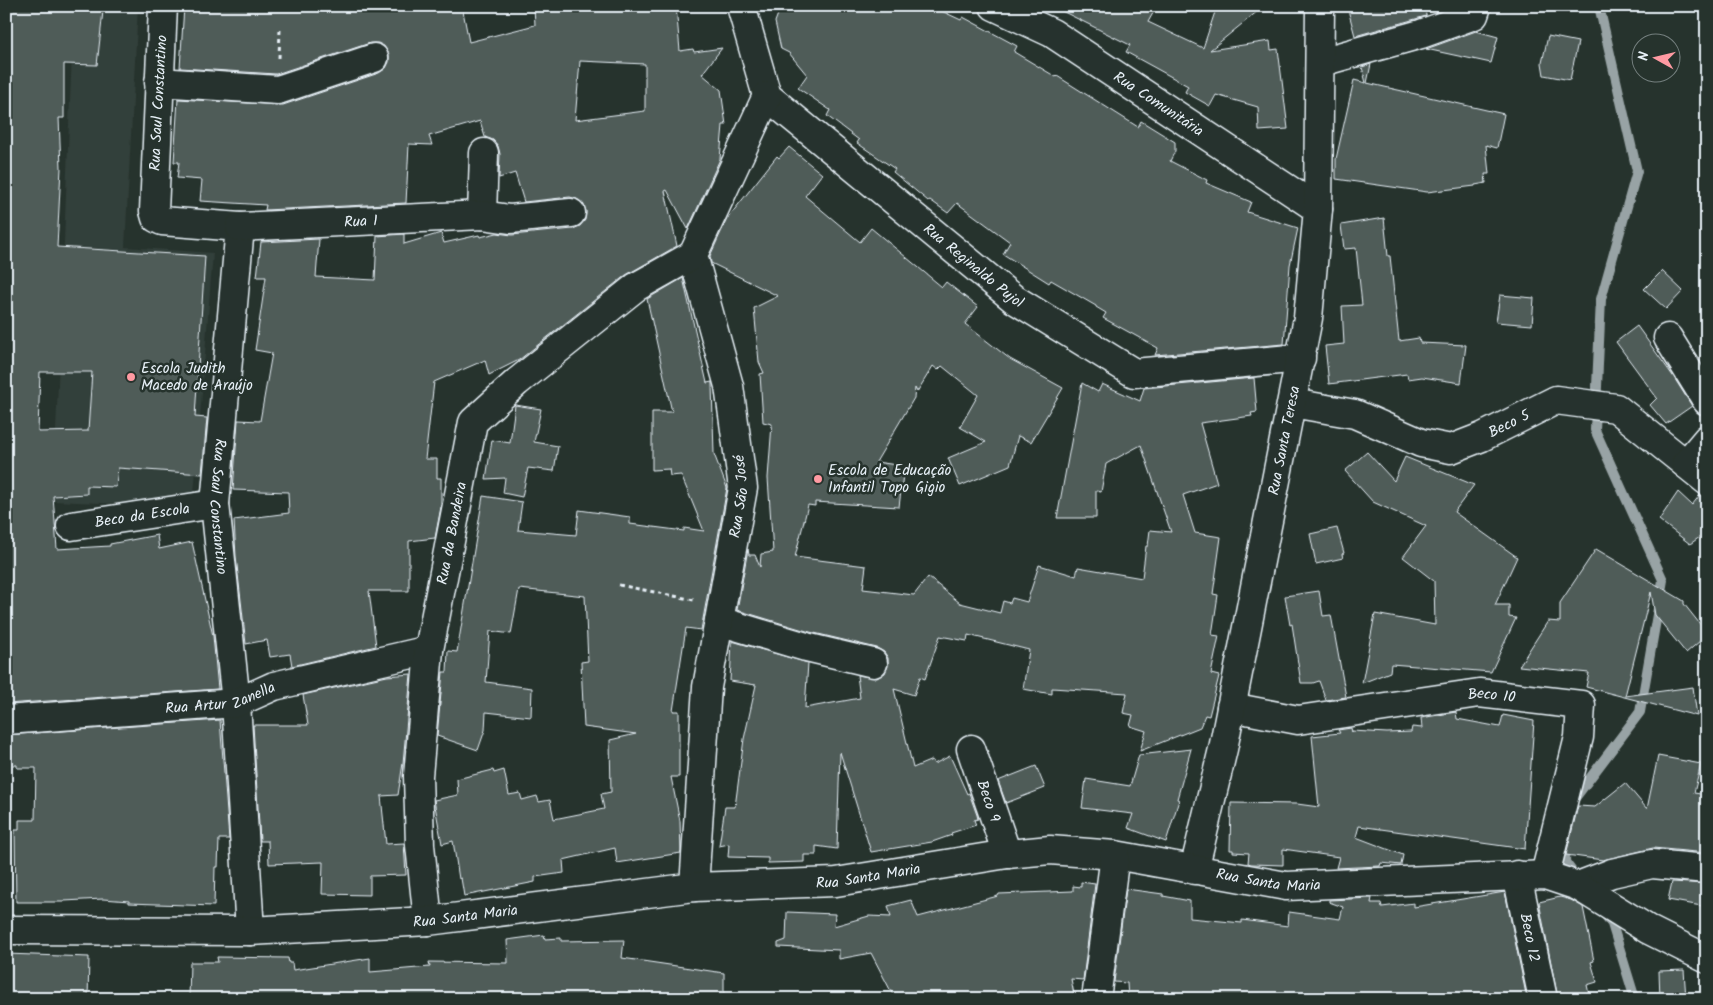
<svg xmlns="http://www.w3.org/2000/svg" width="1713" height="1005" font-family="Kalam,sans-serif">
<rect width="100%" height="100%" fill="#26332d"/>
<filter id="ink" filterUnits="userSpaceOnUse"><feTurbulence type="fractalNoise" baseFrequency=".02" numOctaves="2"/><feDisplacementMap in="SourceGraphic" scale="10" xChannelSelector="R" yChannelSelector="G"/><feConvolveMatrix kernelMatrix="1 2 1 2 8 2 1 2 1" color-interpolation-filters="sRGB"/></filter>
<g filter="url(#ink)">
<path fill="#333f3a" d="M74,6H138L125,247L213,253L193,507L53,501Z"/>
<g fill="none" stroke-linecap="round" stroke-linejoin="round">
<path stroke="#98a3a5" stroke-width="10" d="M1572,802L1640,712L1663,580L1595,430L1601,299L1637,171L1599,6
M1566,837L1565,862L1577,878
M1603,912L1612,924L1635,999"/>
</g>
<path fill="#505c59" stroke="#e8f1f8" fill-rule="evenodd" d="M6,6H67V9L103,11L97,65L64,64V118H59L61,168L57,247L205,256L195,417L207,418L202,474L118,468L116,487L87,486V494L53,496L57,549L110,546V544L157,535L159,549L192,542L213,636L218,689L6,704ZM40,372H92L88,431L38,432Z
M184,6H462L469,42L535,25L534,6H676L680,51L693,49L694,52L722,48L702,74L721,90L726,125H723L720,159L688,229L667,190L665,191L677,246L626,275L519,360L489,375L485,360L434,382L425,459H437V478H441V507L435,538L409,541V591H369L376,646L292,666L290,654L270,657L267,640L246,644L236,557L234,520L289,513L288,492L233,490L238,420L260,421L272,353L255,350L266,277H257L261,242L319,239L316,277L375,280L377,236L404,234V244L441,233L444,243L479,235L480,237L497,233L512,235L573,229L580,226L585,220L586,211L583,204L577,199L570,197L524,202L515,173L499,178L500,154L498,146L493,140L485,137L480,121L429,136L432,145L409,144L406,203L265,210L266,205L200,201L202,180L177,178L179,162H174L178,99L283,105L379,73L386,68L389,62V54L384,46L378,43H370L276,74L180,68ZM580,61L645,64V111L575,120Z
M781,6H931L961,20L963,17L1017,46L1014,52L1056,77L1057,76L1138,127L1141,121L1175,142V151L1170,161L1207,180L1206,183L1251,202L1247,212L1298,228L1290,265L1284,344L1155,355L1158,348L1103,318L1106,313L1096,307V306L1051,280L1049,283L1003,254L1010,242L957,203L948,213L930,200L928,201L893,172L895,169L857,143L859,140L827,116L830,110L798,88L807,75L789,53L781,49L775,22Z
M1052,6H1157L1148,22L1203,48L1217,6H1264L1210,50L1270,41L1271,50L1278,49L1288,129L1259,131L1258,107L1216,95L1210,106L1185,92L1188,86L1126,52L1130,45Z
M1347,6H1425L1426,16L1355,36Z
M1476,31L1498,37L1491,63L1426,49Z
M1548,36L1578,42L1570,80L1544,75L1542,63Z
M1371,64L1367,83L1504,114L1497,148L1486,145L1489,174H1485L1486,183L1475,185V186L1427,192L1336,179V159L1354,80L1366,83L1362,67Z
M789,147L822,174L805,196L860,242L871,228L942,287L946,282L978,307L965,324L1010,359L1063,388L1031,442L1018,436L1010,465L960,486L948,458L986,442L960,427L978,395L942,366L938,370L933,366L917,392L915,388L914,398L876,462L904,466L899,507L815,502V506L808,505L795,557L866,566L863,589L914,595L928,577L960,603L1000,613L1003,601L1010,603L1012,598L1027,602L1039,565L1076,576L1078,567L1142,578L1146,546H1148L1150,530L1171,532L1141,445L1106,464L1101,492L1096,491V518H1057L1082,383L1098,392L1102,384L1140,401L1144,388L1254,378L1257,412L1251,413L1252,416L1200,423L1217,483L1183,495L1195,533L1221,537L1213,594L1218,595L1212,635L1219,636L1211,674L1219,676L1209,716L1205,715L1200,727L1140,751L1146,731L1130,726L1133,715L1123,713L1127,693L1052,688V694L1023,689L1029,650L968,635L967,641L940,636L925,679L920,677L914,695L894,689L913,768L932,760L934,764L950,756L967,794L969,793L977,815L978,819L974,820L976,825L951,833L952,835L932,842L871,852L840,752L837,849L816,846V855H804V862L768,863V858L728,857L729,844L719,846L725,807H735L744,739L756,685L730,681L732,641L808,663L805,708L860,698L857,675L877,678L885,673L888,666V658L884,652L877,648L810,632L737,610L748,549L749,555H755L760,567L761,554L773,552L768,478L772,424L763,422L760,374L764,373L759,362L754,308L778,296L711,263L710,256L727,219L777,156L779,158Z
M1384,218L1388,256H1390L1399,341L1419,338L1420,343L1466,345L1461,383L1422,377L1408,379L1407,374L1329,384L1325,346L1344,344L1342,306L1362,305L1356,248L1344,249L1341,225Z
M1662,271L1683,291L1666,309L1644,289Z
M683,278L707,383L712,382V385L714,454L727,488L701,630L686,628L673,711H679V777H671L680,821L681,853L617,863L615,848L563,860L564,873L535,877V882L464,896L461,878L459,879L453,841L442,844L434,800L458,795L457,779L493,770L494,773L504,770L509,795L520,793L522,800L537,796L539,802L550,800L554,819L604,809L601,794L611,792L610,740L636,734L584,727L581,662L588,661L585,596L519,589L511,634L490,631L486,682L532,688L531,717L486,712L485,730L478,750L437,736L443,672H447L448,651L457,652L483,496L522,502L518,530L576,535L579,510L630,517V524L684,531V528L704,531L681,475L670,476L669,469L652,470V412H672L647,299Z
M1500,295L1534,298L1532,325L1496,322Z
M1637,326L1673,376L1692,406L1666,424L1650,405L1657,398L1616,342Z
M515,405L541,409L534,442L558,446L554,471L528,468L522,497L503,493L505,478L486,479L492,440L510,443Z
M1367,452L1394,481L1405,457L1474,485L1454,512L1517,557L1495,605H1509V617L1516,618L1491,672L1391,664L1390,672L1362,683L1375,614L1435,625L1434,581L1403,557L1426,526L1373,502L1345,471Z
M1678,492L1692,505L1700,495L1707,496V532L1690,544L1659,520Z
M1337,528L1344,553L1342,554L1343,558L1316,564L1310,534Z
M1596,549L1684,601V604L1707,633V635L1686,653L1655,615L1651,592L1625,696L1693,687L1697,716L1586,687L1589,673L1519,666L1548,621L1560,622V603Z
M1319,591L1323,616L1331,615L1346,697L1326,700L1319,681L1313,683H1301L1292,624L1290,625L1285,596Z
M411,674L403,763L398,795L381,796L386,844L404,843L406,875L370,876V895L322,894L323,862L269,864L268,841H260L253,725H308L303,695L387,676Z
M1456,712L1457,719L1500,727L1503,715L1534,721L1525,849L1359,826L1356,837L1403,855L1401,865L1381,863L1380,866L1336,868L1339,857L1283,849V865L1251,864L1248,863L1249,853L1233,852V850H1230L1231,803L1297,804L1319,807L1312,736L1340,733L1338,730L1351,728L1352,732V731L1387,733L1411,732L1412,727L1422,728L1421,718Z
M220,720L229,839H219L218,867H215L214,906L129,903V901L103,899L64,901V902H16L15,830H19V820H35L36,768H17V765H6V735Z
M1191,749L1177,799L1179,800L1166,842L1128,828L1133,814L1082,808L1086,779L1130,786L1139,755Z
M1658,756L1701,764L1694,793L1707,795V853L1653,848L1603,860L1566,855L1578,806L1595,807L1625,783L1647,809Z
M1036,766L1045,788L1006,803L998,781Z
M1081,882L1095,884L1083,980L1071,979L1075,999H895L871,953L839,959V950L778,947V943L786,940L787,912L835,914L834,926L869,916L891,917L888,906L911,900L918,917L998,896L999,894L1073,891V886L1081,887Z
M1672,882L1707,884V907L1668,900Z
M1126,889L1163,894V896L1190,901V918L1242,923V920L1288,926L1289,912L1340,919L1343,907L1329,902V900L1372,898L1371,903H1381L1382,907L1414,903V907L1505,892L1527,999H1128L1127,983L1114,982Z
M1560,897L1571,900L1583,907L1594,961L1591,962L1597,982L1587,985L1589,994L1572,999H1558L1539,902Z
M544,935L545,939L561,938V941L624,940L622,958L724,973V999H381L329,996V999H189L190,962H218L217,957L288,958L289,963H292L293,970L370,958V972L430,967L429,962L508,963L507,940Z
M6,954L89,957L88,999H26V997L6,996Z
M1684,970L1686,999H1660L1659,971Z"/>
<g fill="none" stroke-linecap="round" stroke-linejoin="round">
<defs>
<g id="minor">
<path id="s1" d="M163,6L154,211L156,218L162,221L240,227L215,504L236,703L250,931"/>
<path id="s2" d="M741,6L767,96L1014,299L1134,373L1301,358"/>
<path id="s3" d="M994,6L1052,33L1318,209"/>
<path d="M1321,62L1421,34L1474,15L1477,6"/>
<path d="M159,82L278,90L374,58"/>
<path d="M482,215L484,153"/>
<path id="s4" d="M240,227L482,215L510,219L571,213"/>
<path d="M1668,338L1707,401"/>
<path id="s5" d="M1292,403L1355,414L1421,443L1451,449L1482,437L1556,400L1616,408L1707,481"/>
<path d="M1686,464L1707,439"/>
<path id="s6" d="M71,526L215,504"/>
<path d="M719,621L806,647L873,663"/>
<path id="s7" d="M1231,707L1298,720L1479,693L1581,705L1579,737L1545,875"/>
<path id="s8" d="M6,720L236,703L274,686L429,650"/>
<path id="s9" d="M971,749L1007,854"/>
<path id="s10" d="M1194,870L1223,749L1308,318L1318,209L1320,6"/>
<path id="s11" d="M1517,875L1543,999"/>
<path d="M1578,886L1612,873L1652,864L1707,869"/>
<path id="s12" d="M694,887L707,687L743,488L729,386L693,255L767,96"/>
<path id="s13" d="M428,921L420,845L418,776L429,650L473,422L517,382L636,287L693,255"/>
<path id="s14" d="M6,930L250,931L428,921L694,887L836,882L1007,854L1050,850L1115,855L1286,886L1545,875L1578,886L1649,930L1707,959"/>
<path d="M1096,999L1115,855"/>
</g>
</defs>
<use href="#minor" stroke="#e8f1f8" stroke-width="31"/>
<path stroke="#e8f1f8" stroke-width="3" stroke-dasharray="4 4" stroke-linecap="butt" d="M279,58L280,29
M619,585L694,600"/>
<use href="#minor" stroke="#26332d" stroke-width="28"/>
</g>
</g>
<g fill="#ff9aa2" stroke="#26332d" stroke-width="2">
<circle cx="131" cy="377" r="5"/>
<circle cx="818" cy="479" r="5"/>
</g>
<g text-anchor="middle" stroke-width="5" stroke-linejoin="round" paint-order="stroke">
<g font-size="15" fill="#e8f1f8" stroke="#26332d">
<text transform="translate(158 103) rotate(-87)" y="5">Rua Saul Constantino</text>
<text dy="5" stroke="none"><textPath href="#s3" startOffset="192">Rua Comunitária</textPath></text>
<text dy="5" stroke="none"><textPath href="#s4" startOffset="121">Rua 1</textPath></text>
<text dy="5" stroke="none"><textPath href="#s2" startOffset="361">Rua Reginaldo Pujol</textPath></text>
<text dy="5" stroke="none"><textPath href="#s5" startOffset="230">Beco 5</textPath></text>
<text dy="5" stroke="none"><textPath href="#s10" startOffset="439">Rua Santa Teresa</textPath></text>
<text dy="5" stroke="none"><textPath href="#s12" startOffset="394">Rua São José</textPath></text>
<text dy="5" stroke="none"><textPath href="#s1" startOffset="578">Rua Saul Constantino</textPath></text>
<text dy="5" stroke="none"><textPath href="#s6" startOffset="72">Beco da Escola</textPath></text>
<text dy="5" stroke="none"><textPath href="#s13" startOffset="391">Rua da Bandeira</textPath></text>
<text dy="5" stroke="none"><textPath href="#s8" startOffset="216">Rua Artur Zanella</textPath></text>
<text dy="5" stroke="none"><textPath href="#s7" startOffset="264">Beco 10</textPath></text>
<text dy="5" stroke="none"><textPath href="#s9" startOffset="55">Beco 9</textPath></text>
<text dy="5" stroke="none"><textPath href="#s14" startOffset="865">Rua Santa Maria</textPath></text>
<text dy="5" stroke="none"><textPath href="#s14" startOffset="1270">Rua Santa Maria</textPath></text>
<text dy="5" stroke="none"><textPath href="#s14" startOffset="460">Rua Santa Maria</textPath></text>
<text dy="5" stroke="none"><textPath href="#s11" startOffset="64">Beco 12</textPath></text>
</g>
<g font-size="15" fill="#e8f1f8" stroke="#26332d" text-anchor="start">
<text x="141" y="373">Escola Judith<tspan x="141" dy="17">Macedo de Araújo</tspan></text>
<text x="828" y="475">Escola de Educação<tspan x="828" dy="17">Infantil Topo Gigio</tspan></text>
</g>
</g>
<rect width="1713" height="1005" fill="none" stroke="#26332d" stroke-width="25"/>
<rect x="12" y="12" width="1688" height="980" fill="none" stroke="#e8f1f8" stroke-width="2" filter="url(#ink)"/>
<g transform="translate(1656 58) rotate(278)"><circle r="24" fill="#26332d" stroke="#747f7e"/>
<path d="M0-4L9 19L0 12L-9 19Z" fill="#ff9aa2"/>
<text y="-8" font-size="14" font-weight="bold" text-anchor="middle" fill="#e8f1f8">N</text>
</g>
</svg>
